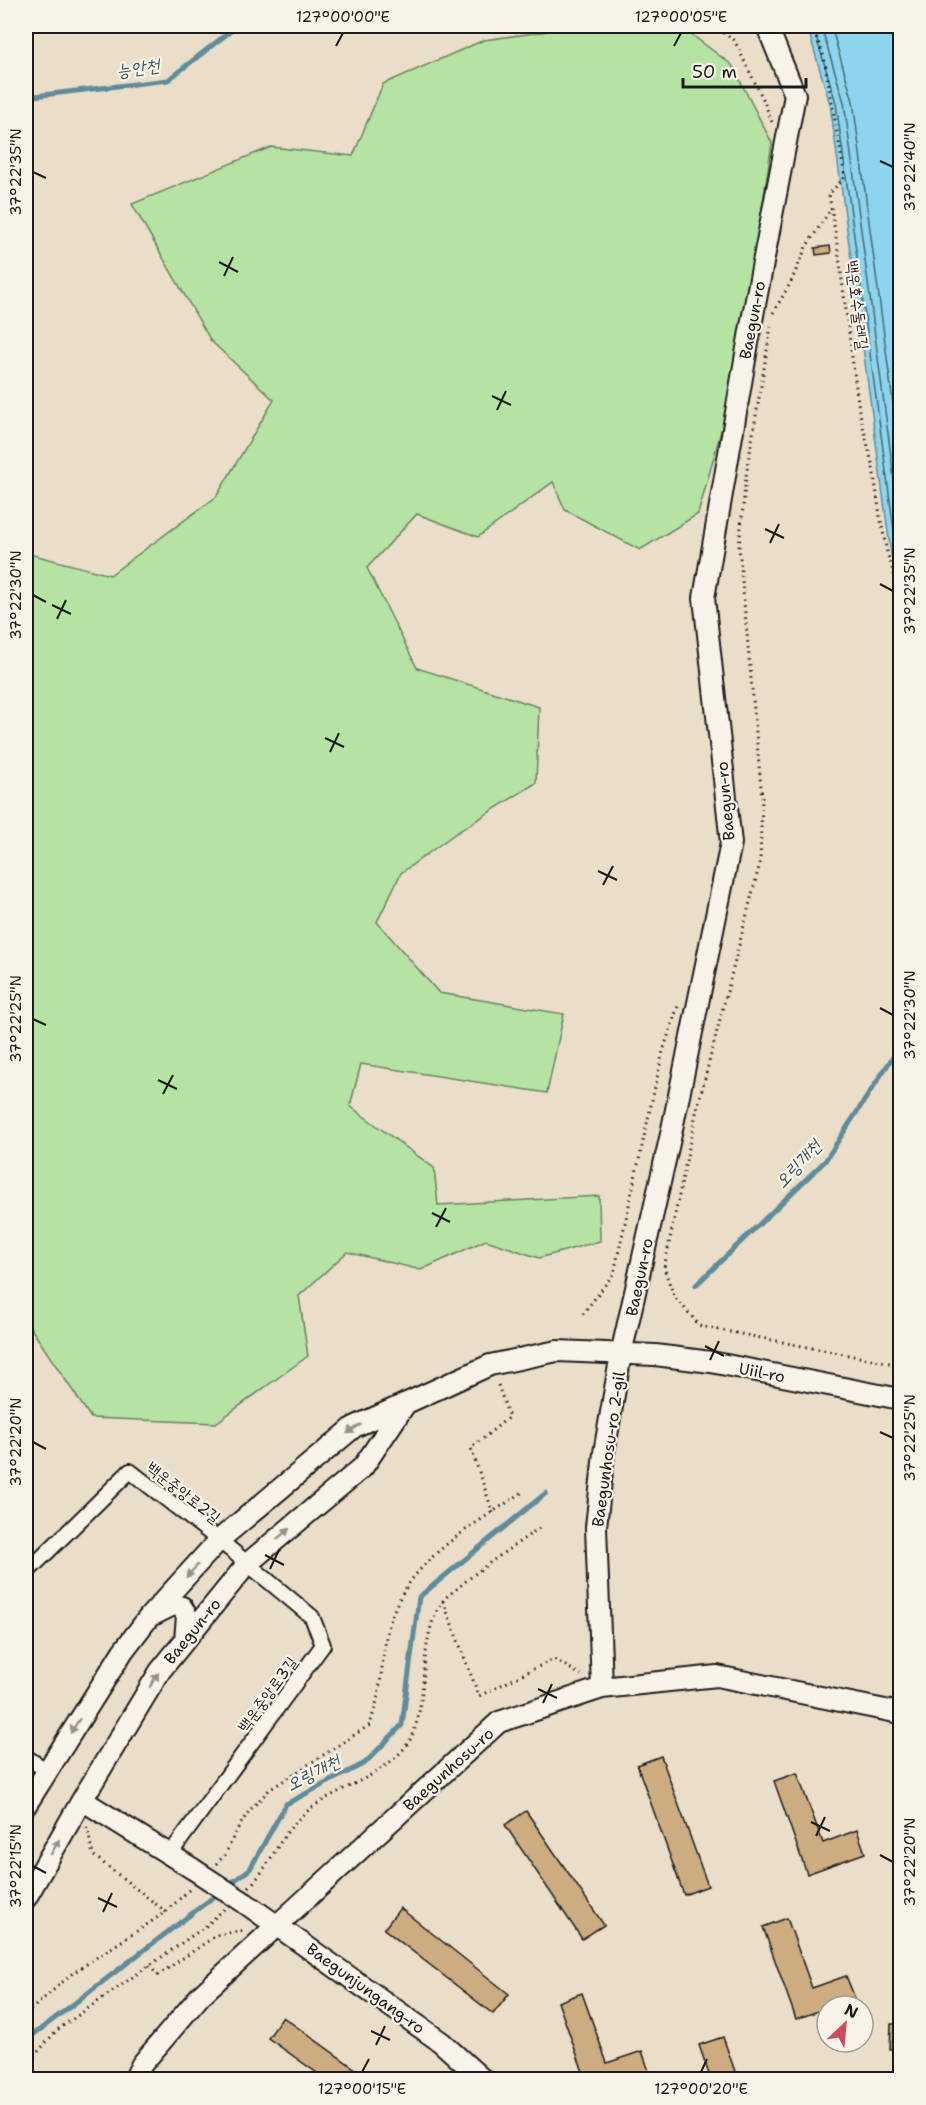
<svg xmlns="http://www.w3.org/2000/svg" width="926" height="2105" font-family="'Shantell Sans','Poor Story',sans-serif">
<rect width="100%" height="100%" fill="#eadec9"/>
<filter id="ink" filterUnits="userSpaceOnUse"><feTurbulence type="fractalNoise" baseFrequency=".0167" numOctaves="2"/><feDisplacementMap in="SourceGraphic" scale="12" xChannelSelector="R" yChannelSelector="G"/><feConvolveMatrix kernelMatrix="1 2 1 2 8 2 1 2 1" color-interpolation-filters="sRGB"/></filter>
<g filter="url(#ink)">
<path fill="#b4e3a3" stroke="#688060" stroke-width="1.5" d="M584,26H680L732,65L772,143L737,374L698,514L640,550L565,510L553,482L478,537L417,514L367,568L417,668L539,707L536,783L456,833L401,873L377,922L439,993L564,1014L547,1093L361,1064L350,1106L434,1168L438,1205L599,1196L600,1241L539,1258L486,1240L421,1270L347,1252L299,1296L308,1356L216,1423L91,1418L26,1321V553L110,575L216,497L274,400L211,341L132,204L271,147L353,156L383,84L484,40Z"/>
<path fill="#8dd5ef" stroke="#608b9b" stroke-width="1.5" d="M807,26H900V582L891,554L830,104Z"/>
<g fill="none" stroke-linecap="round" stroke-linejoin="round">
<path stroke="#496670" stroke-width="1.5" d="M813,26L836,103L897,552L900,563
M821,26L844,102L900,524
M831,26L853,101L900,456"/>
<path stroke="#608b9b" stroke-width="5" d="M26,97L168,80L237,26
M696,1285L825,1161L900,1046
M227,1886L250,1869L286,1804L365,1763L402,1725L419,1597L546,1493
M26,2044L29,2038L220,1892"/>
</g>
<path fill="#ccac80" stroke="#1c1c1c" stroke-width="1.5" d="M830,246L831,253L816,255L815,248Z
M661,1756L708,1886L684,1895L637,1765Z
M797,1773L823,1843L857,1830L865,1853L807,1874L774,1781Z
M526,1811L604,1925L582,1939L505,1825Z
M400,1908L509,1994L493,2014L384,1929Z
M787,1918L812,1988L846,1976L855,1998L834,2006H827V2008L796,2019L763,1927Z
M895,1929H900V1954H894Z
M582,1993L607,2063L642,2051L650,2074L634,2080H586L558,2002Z
M283,2017L371,2080H327L268,2038Z
M891,2024H900V2049H890Z
M723,2037L738,2080H711L699,2045Z"/>
<g fill="none" stroke-linecap="round" stroke-linejoin="round">
<defs>
<path id="street" d="M26,1573L130,1471L219,1540L312,1617L323,1645L170,1854
M26,1757L46,1770"/>
<path id="secondary" d="M155,1614L173,1605L182,1607L187,1616L185,1640
M602,1688L596,1527L604,1453L621,1354L671,1134L731,843L704,598L750,331L795,95L767,26
M82,1800L193,1869
M26,1805L123,1651L149,1617L219,1540L354,1427L490,1365L557,1351L655,1355L711,1362L900,1399
M26,1898L82,1800L160,1671L247,1564L363,1467L406,1403
M245,1903L441,2042L483,2080
M134,2080L142,2064L200,1996L499,1722L602,1688L717,1676L900,1713"/>
</defs>
<use href="#street" stroke="#1c1c1c" stroke-width="18"/>
<use href="#secondary" stroke="#1c1c1c" stroke-width="24"/>
<path stroke="#1c1c1c" stroke-width="3" stroke-dasharray="1.5 4.5" stroke-linecap="butt" d="M713,26L734,40L763,99L772,122
M812,26L824,57L845,177L829,194L839,257L859,410L873,467L880,516L887,552L900,593
M773,313L791,282L806,247L831,209
M771,326L746,476L739,547L762,798L760,863L696,1113L664,1268L674,1296L700,1326L900,1365
M583,1314L614,1273L663,1051L678,1006
M493,1513L471,1448L509,1417L497,1382
M443,1601L479,1696L554,1659L581,1675
M87,1827L93,1855L166,1912
M216,1864L225,1855L236,1831L250,1810L269,1790L370,1725C373,1713 378,1701 379,1689C383,1668 383,1646 389,1625C407,1560 471,1527 523,1492
M249,1887C272,1865 278,1836 304,1814C333,1788 381,1779 406,1746C432,1710 415,1638 443,1601C447,1595 455,1591 460,1586C486,1564 514,1546 542,1526
M149,1966L158,1975L217,1935L245,1930
M26,2014L73,1973L166,1912L192,1887
M26,2072L29,2062L57,2030L206,1926L224,1909"/>
<use href="#street" stroke="#f7f3e8" stroke-width="14"/>
<use href="#secondary" stroke="#f7f3e8" stroke-width="20"/>
<defs>
<path id="secondary-bridge" d="M193,1869L245,1903"/>
</defs>
<use href="#secondary-bridge" stroke="#1c1c1c" stroke-width="24" stroke-linecap="butt"/>
<use href="#secondary-bridge" stroke="#f7f3e8" stroke-width="20"/>
</g>
<defs><path id="oneway-solid" d="M-6-.8H1V-3.2L6.5 0L1 3.2V.8H-6Z" transform="scale(1.5)"/></defs>
<g fill="#94928c">
<use href="#oneway-solid" transform="translate(354 1429) rotate(147)"/>
<use href="#oneway-solid" transform="translate(283 1534) rotate(-40)"/>
<use href="#oneway-solid" transform="translate(192 1571) rotate(133)"/>
<use href="#oneway-solid" transform="translate(154 1680) rotate(-59)"/>
<use href="#oneway-solid" transform="translate(75 1726) rotate(123)"/>
<use href="#oneway-solid" transform="translate(55 1847) rotate(-60)"/>
</g>
</g>
<path fill="none" stroke="#1c1c1c" stroke-width="2" d="M336,46L343,33M674,46L681,33M880,161L893,167M33,172L46,178M219,262L238,272M224,276L233,257M492,396L511,405M497,410L506,391M765,529L784,538M770,543L779,524M880,584L893,591M33,595L46,602M52,605L71,614M57,619L66,600M325,738L344,747M330,752L339,733M598,871L617,880M603,885L613,866M880,1008L893,1015M33,1019L46,1025M158,1080L177,1089M163,1094L173,1075M432,1213L450,1222M436,1227L446,1208M705,1346L724,1356M710,1360L719,1341M880,1432L893,1438M33,1442L46,1449M265,1555L284,1565M270,1569L279,1550M538,1689L557,1698M543,1703L552,1684M811,1822L830,1831M816,1836L825,1817M880,1855L893,1862M33,1866L46,1873M98,1898L117,1907M103,1912L112,1893M371,2031L390,2040M376,2045L385,2026M362,2072L369,2059M701,2072L707,2059"/>
<g text-anchor="middle" stroke-width="4.5" stroke-linejoin="round" paint-order="stroke">
<g font-size="16" fill="#1c1c1c" stroke="#f7f3e8">
<text transform="translate(858 305) rotate(83)" y="6">백운호수둘레길</text>
<text transform="translate(752 320) rotate(-79)" y="6">Baegun-ro</text>
<text transform="translate(725 801) rotate(-95)" y="6">Baegun-ro</text>
<text transform="translate(639 1277) rotate(-78)" y="6">Baegun-ro</text>
<text transform="translate(762 1372) rotate(11)" y="6">Uiil-ro</text>
<text transform="translate(608 1449) rotate(-82)" y="6">Baegunhosu-ro 2-gil</text>
<text transform="translate(184 1492) rotate(38)" y="6">백운중앙로2길</text>
<text transform="translate(192 1631) rotate(-51)" y="6">Baegun-ro</text>
<text transform="translate(267 1694) rotate(-54)" y="6">백운중앙로3길</text>
<text transform="translate(448 1769) rotate(-42)" y="6">Baegunhosu-ro</text>
<text transform="translate(366 1988) rotate(36)" y="6">Baegunjungang-ro</text>
</g>
<g font-size="18" font-style="italic" fill="#3e545b" stroke="#f7f3e8">
<text transform="translate(138 68) rotate(-8)" y="6">능안천</text>
<text transform="translate(798 1164) rotate(-47)" y="6">오링개천</text>
<text transform="translate(313 1773) rotate(-27)" y="6">오링개천</text>
</g>
</g>
<rect width="926" height="2105" fill="none" stroke="#f7f3e8" stroke-width="66"/>
<g transform="translate(845 2024) rotate(26)"><circle r="28" fill="#f7f3e8" stroke="#9f9d96" stroke-width="1.5"/>
<path d="M0-4.5L10 22L0 15L-10 22Z" fill="#d1495b"/>
<text y="-9" font-size="16" font-weight="bold" text-anchor="middle" fill="#1c1c1c">N</text>
</g>
<path d="M683 78v9h123v-9" fill="none" stroke="#1c1c1c" stroke-width="3"/>
<text x="692" y="78" font-size="18" fill="#1c1c1c" stroke="#f7f3e8" stroke-width="4.5" paint-order="stroke">50 m</text>
<rect x="33" y="33" width="860" height="2039" fill="none" stroke="#1c1c1c" stroke-width="2"/>
<g font-size="15" text-anchor="middle" fill="#1c1c1c">
<text x="343" y="22">127°00'00"E</text>
<text x="681" y="22">127°00'05"E</text>
<text transform="translate(910 167) rotate(-90)" y="5">37°22'40"N</text>
<text transform="translate(16 172) rotate(-90)" y="5">37°22'35"N</text>
<text transform="translate(910 591) rotate(-90)" y="5">37°22'35"N</text>
<text transform="translate(16 595) rotate(-90)" y="5">37°22'30"N</text>
<text transform="translate(910 1015) rotate(-90)" y="5">37°22'30"N</text>
<text transform="translate(16 1019) rotate(-90)" y="5">37°22'25"N</text>
<text transform="translate(910 1438) rotate(-90)" y="5">37°22'25"N</text>
<text transform="translate(16 1442) rotate(-90)" y="5">37°22'20"N</text>
<text transform="translate(910 1862) rotate(-90)" y="5">37°22'20"N</text>
<text transform="translate(16 1866) rotate(-90)" y="5">37°22'15"N</text>
<text x="362" y="2094">127°00'15"E</text>
<text x="701" y="2094">127°00'20"E</text>
</g>
</svg>
